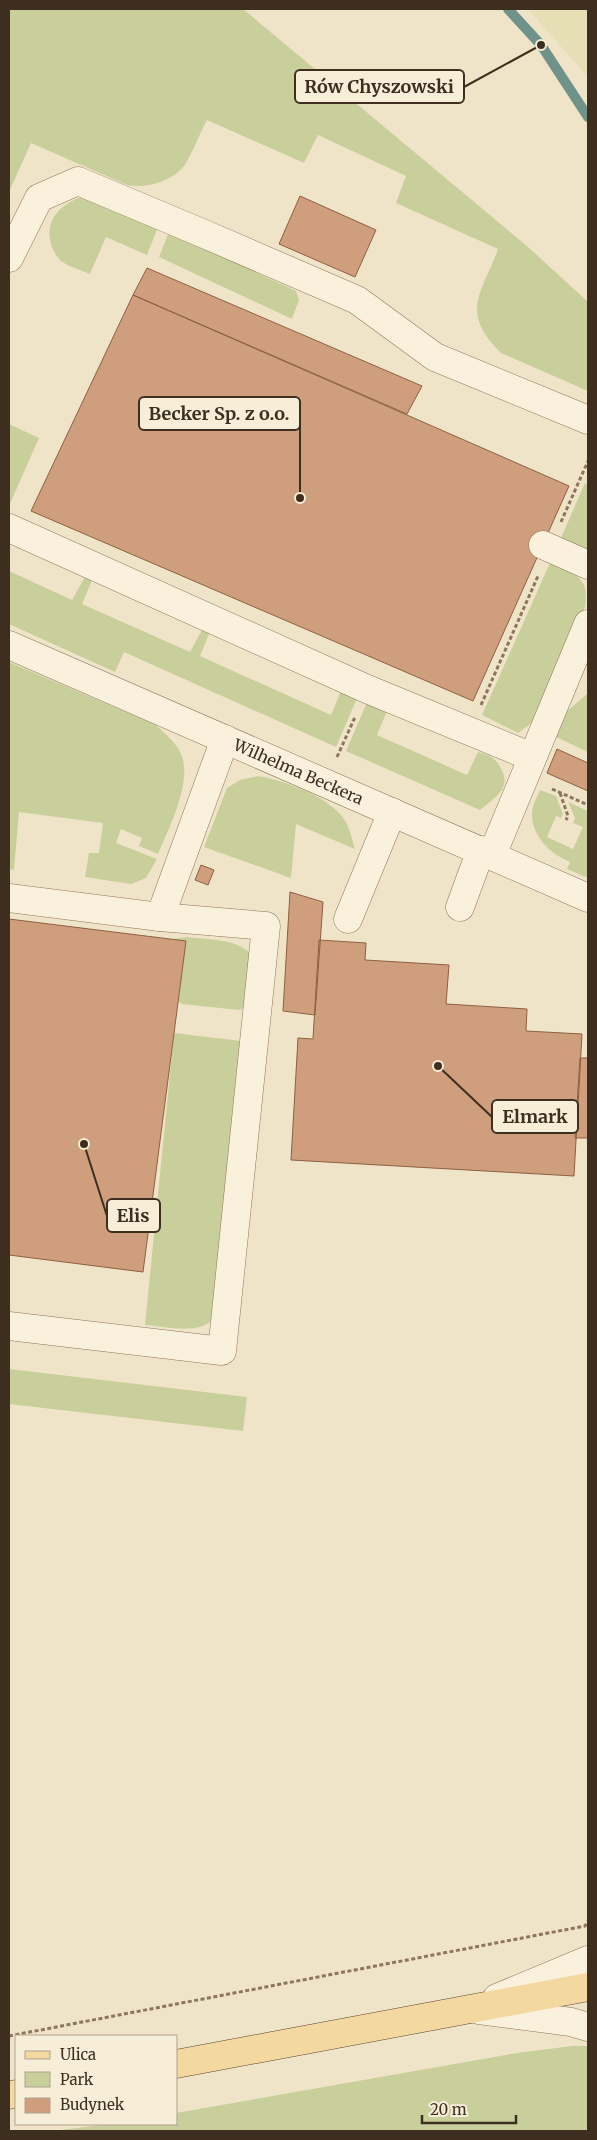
<svg xmlns="http://www.w3.org/2000/svg" width="597" height="2140" font-family="Merriweather,serif">
<rect width="100%" height="100%" fill="#f0e4c8"/>
<path fill="#e6deb5" d="M528,9H588V77Z"/>
<path fill="#c9cf9b" d="M9,9H243L527,246L588,302V391L501,353C459,312 482,293 498,249L396,203L406,176L318,135L304,163L207,120C199,134 193,153 184,166C171,182 145,189 127,185L31,143L9,192Z
M84,196L158,227L147,255L106,237L90,274C81,270 69,267 61,261C57,257 52,249 51,244C44,219 62,203 84,196Z
M169,232L296,291L299,300L292,319L159,257Z
M9,424L39,438L9,506Z
M585,483L588,485V551L560,540Z
M550,563C574,574 590,576 585,607L533,722L518,733L482,715Z
M9,571L72,600L85,577L91,580V583L82,604L190,652L203,628L209,632V634L200,656L331,715L341,691L358,696L336,747L124,652L115,672L9,624Z
M9,662L156,725C165,734 176,742 181,754C193,781 169,828 158,854L139,846L142,838L121,829L116,843L157,859L146,878L131,884L85,877L89,853H99L103,823L19,812L14,870L9,869Z
M588,693V752L554,736L566,712Z
M368,700L387,711L377,735L467,775L478,752C482,753 487,754 490,756C500,762 510,780 501,791C496,798 487,804 480,810L346,751Z
M258,776C285,781 328,796 344,819C350,827 352,840 355,849L296,824L291,878L204,847L227,788L240,780Z
M540,790L556,796L563,814L561,818L556,816L547,837L573,849L583,827L573,823L575,818L568,802L588,811V878L567,869L570,862C550,854 531,836 532,812C533,804 537,797 540,790Z
M187,937C208,940 236,938 251,954L247,1007L239,1010L182,1004L178,1001L172,939Z
M174,1033L233,1040L239,1041L244,1046L213,1318C202,1336 163,1326 145,1325Z
M9,1369L247,1397L243,1431L9,1404Z
M572,2046H588V2131H52L109,2124H176V2113L517,2053Z"/>
<g fill="none" stroke-linecap="round" stroke-linejoin="round">
<path stroke="#6f938a" stroke-width="10" d="M508,9L541,45L588,117"/>
</g>
<path fill="#cf9f7d" stroke="#8d5f41" d="M300,196L376,230L355,277L279,244Z
M147,268L422,386L407,414L133,295Z
M133,295L569,486L473,701L31,511Z
M557,749L588,763V791L547,773Z
M201,865L214,870L208,885L195,880Z
M290,892L323,902L315,1015L283,1011Z
M9,919L186,941L143,1272L9,1255Z
M319,940L366,943L365,960L449,965L446,1004L527,1009L526,1031L582,1034L574,1176L291,1160L298,1038L313,1039Z
M580,1058H588V1138H575Z"/>
<g fill="none" stroke-linecap="round" stroke-linejoin="round">
<defs>
<g id="minor">
<path d="M9,258L39,198L78,181L202,233L357,300L435,357L588,420"/>
<path d="M9,528L367,689L532,757"/>
<path d="M543,545L588,565"/>
<path id="s1" d="M9,645L588,898"/>
<path d="M492,855L588,624"/>
<path d="M9,898L160,917L266,926L222,1351L9,1326"/>
<path d="M460,907L481,850"/>
<path d="M160,917L225,739"/>
<path d="M348,919L392,812"/>
<path d="M497,1998L588,1960"/>
<path d="M479,2010L571,2022L588,2027"/>
</g>
<path id="major" d="M176,2064L588,1987
M9,2095L16,2094"/>
</defs>
<use href="#minor" stroke="#8d765c" stroke-width="29"/>
<use href="#major" stroke="#5b4430" stroke-width="29"/>
<path stroke="#8d765c" stroke-width="3" stroke-dasharray="4 2.5" stroke-linecap="butt" d="M561,522L588,461
M481,705L538,576
M337,757L355,717
M552,789L588,805
M560,793L568,816L566,820
M9,2036L585,1926L588,1921"/>
<use href="#minor" stroke="#faf1dc" stroke-width="28"/>
<use href="#major" stroke="#f3d9a0" stroke-width="28"/>
</g>
<g text-anchor="middle" stroke-width="4" stroke-linejoin="round" paint-order="stroke">
<g font-size="16" fill="#3d2e20" stroke="#f7eed8">
<text dy="6" stroke="none"><textPath href="#s1" startOffset="316">Wilhelma Beckera</textPath></text>
</g>
</g>
<path fill="none" stroke="#3d2e20" stroke-width="2" d="M541 45L464 87M300 498L300 413M438 1066L492 1117M84 1144L107 1216"/>
<g fill="#3d2e20" stroke="#f7eed8" stroke-width="2">
<circle cx="541" cy="45" r="5"/>
<circle cx="300" cy="498" r="5"/>
<circle cx="438" cy="1066" r="5"/>
<circle cx="84" cy="1144" r="5"/>
</g>
<g fill="#f7eed8" stroke="#3d2e20" stroke-width="2">
<rect x="295" y="70" width="169" height="33" rx="5"/>
<rect x="139" y="397" width="161" height="33" rx="5"/>
<rect x="492" y="1100" width="86" height="33" rx="5"/>
<rect x="107" y="1199" width="53" height="33" rx="5"/>
</g>
<g font-size="18" text-anchor="middle" font-weight="bold" fill="#3d2e20">
<text x="379" y="93">Rów Chyszowski</text>
<text x="219" y="420">Becker Sp. z o.o.</text>
<text x="535" y="1123">Elmark</text>
<text x="133" y="1222">Elis</text>
</g>
<rect width="597" height="2140" fill="none" stroke="#3d2e20" stroke-width="20"/>
<rect x="15" y="2035" width="162" height="90" fill="#f7eed8" stroke="#ada18e"/>
<rect x="25" y="2051" width="25" height="8" fill="#f3d9a0" stroke="#ada18e"/>
<text x="60" y="2060" font-size="15" fill="#3d2e20">Ulica</text>
<rect x="25" y="2072" width="25" height="15" fill="#c9cf9b" stroke="#ada18e"/>
<text x="60" y="2085" font-size="15" fill="#3d2e20">Park</text>
<rect x="25" y="2098" width="25" height="15" fill="#cf9f7d" stroke="#ada18e"/>
<text x="60" y="2110" font-size="15" fill="#3d2e20">Budynek</text>
<path d="M422 2115v8h94v-8" fill="none" stroke="#3d2e20" stroke-width="2.5"/>
<text x="430" y="2115" font-size="15" fill="#3d2e20" stroke="#f7eed8" stroke-width="4" paint-order="stroke">20 m</text>
</svg>
